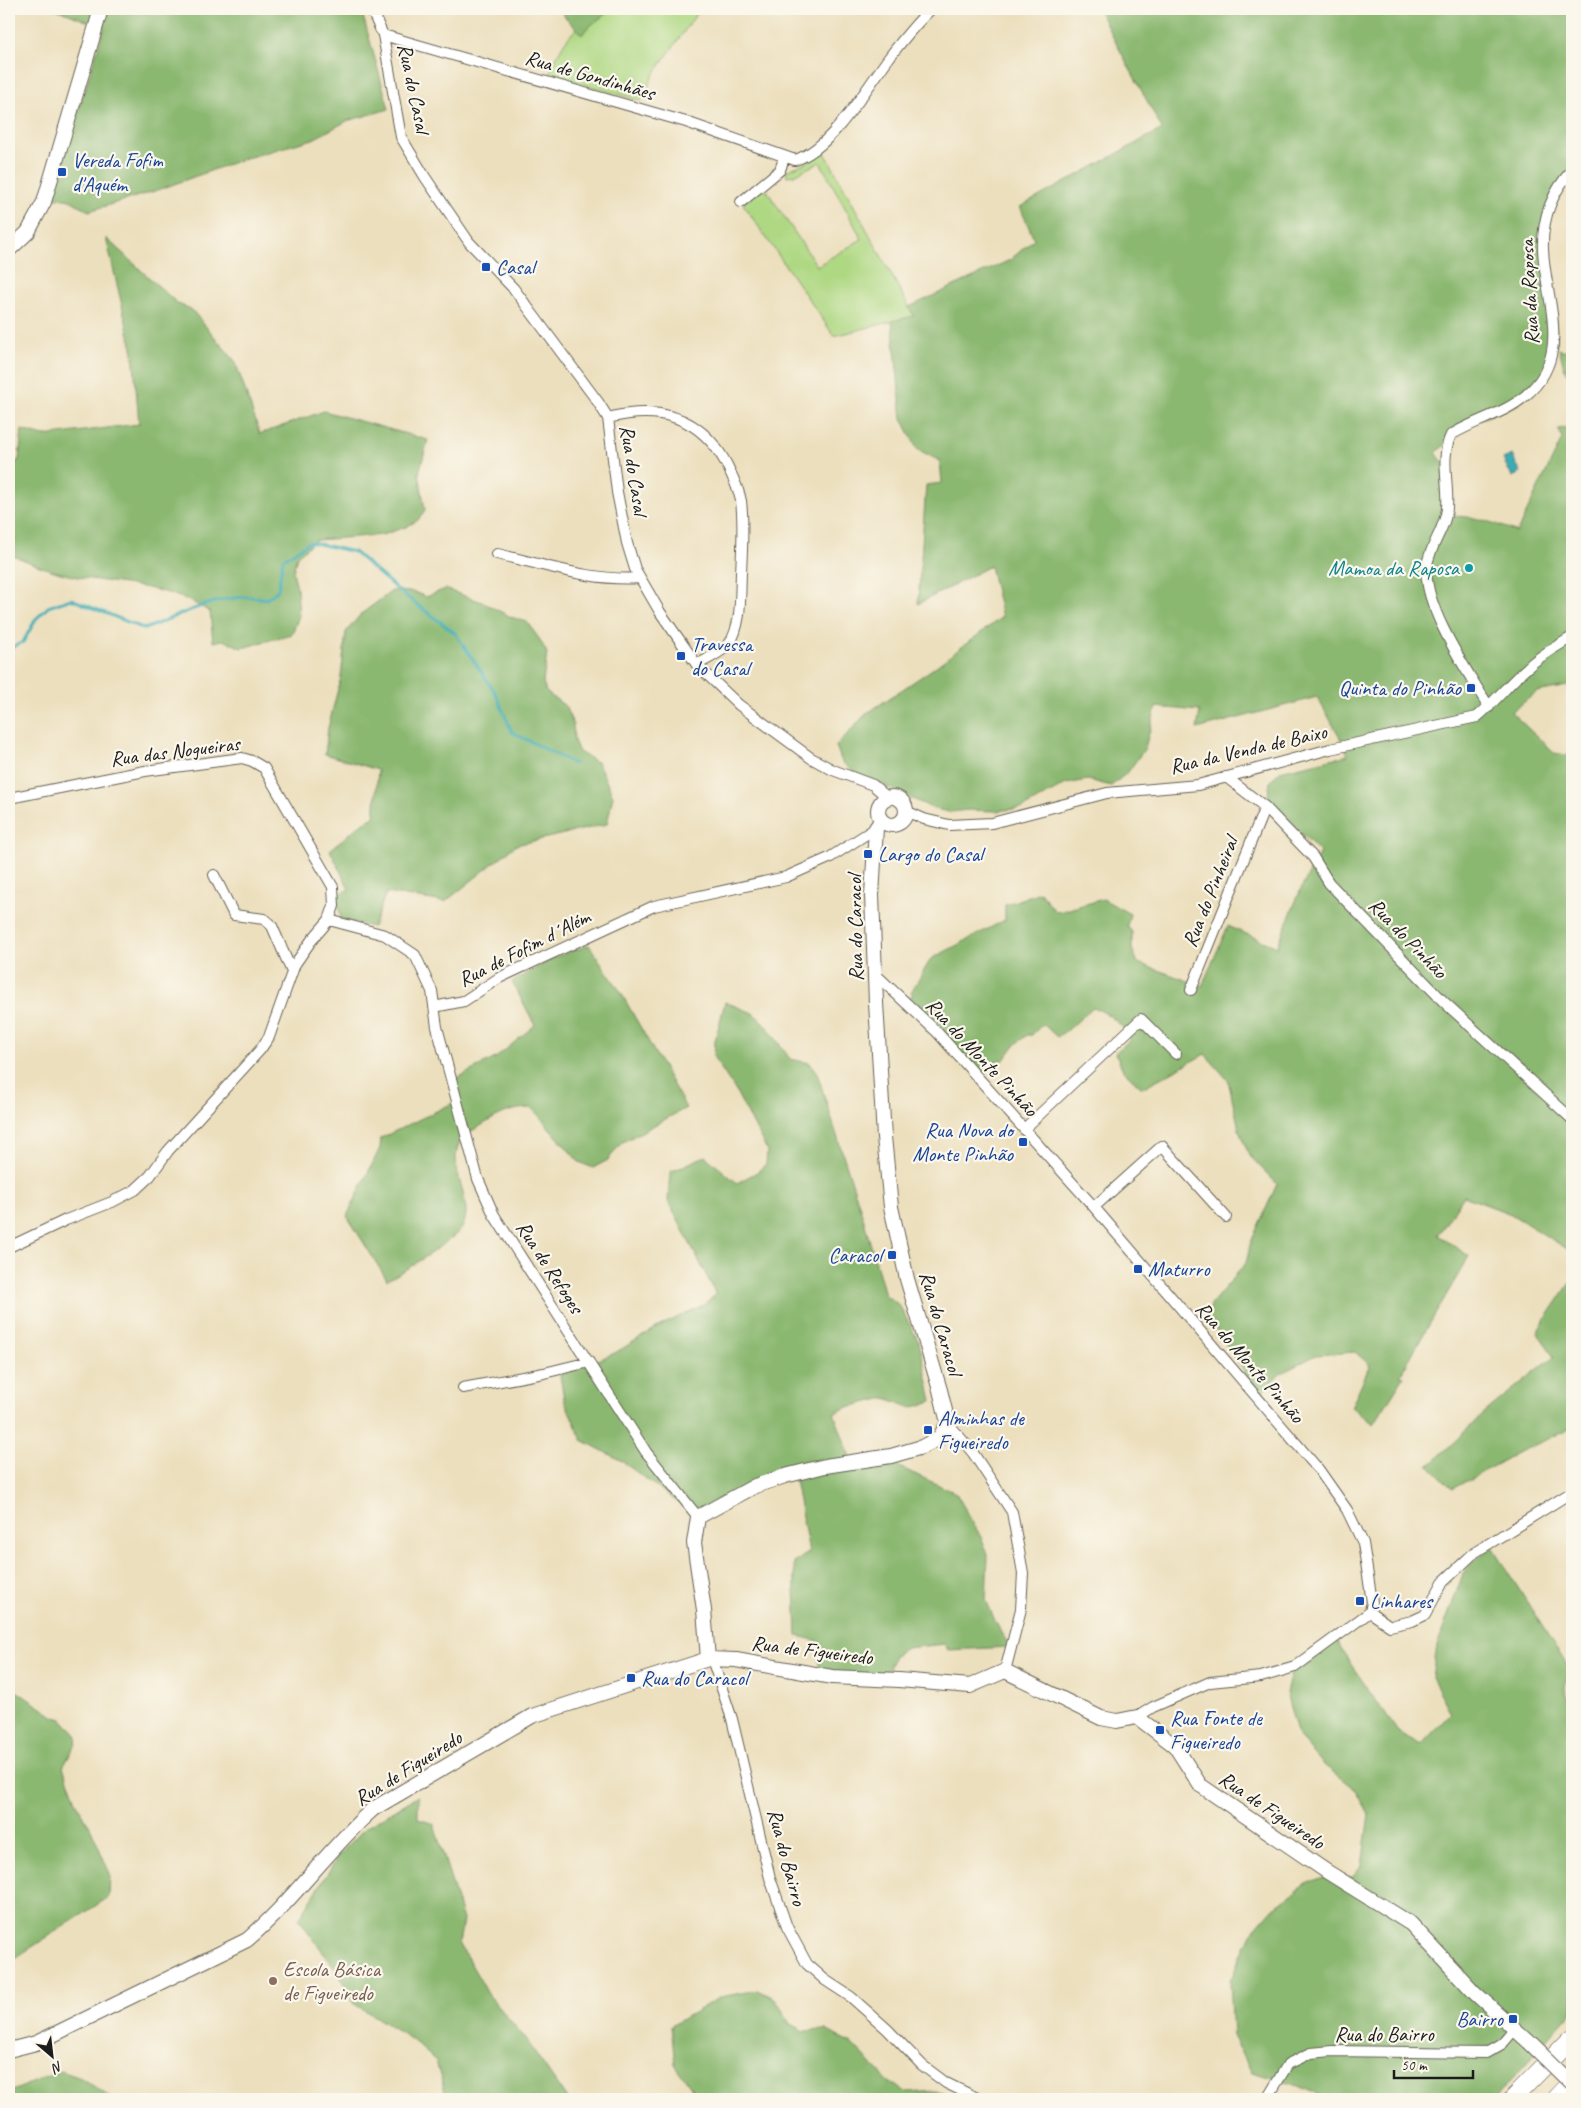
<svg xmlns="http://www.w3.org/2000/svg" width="1581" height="2108" font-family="Caveat,sans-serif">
<rect width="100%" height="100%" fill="#fbf7ec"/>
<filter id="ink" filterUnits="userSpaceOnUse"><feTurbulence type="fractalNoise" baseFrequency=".02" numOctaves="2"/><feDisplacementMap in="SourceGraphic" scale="10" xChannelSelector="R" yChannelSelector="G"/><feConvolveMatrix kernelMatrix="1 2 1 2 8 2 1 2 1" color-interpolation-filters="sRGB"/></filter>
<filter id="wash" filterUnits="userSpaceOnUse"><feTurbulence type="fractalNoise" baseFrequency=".0096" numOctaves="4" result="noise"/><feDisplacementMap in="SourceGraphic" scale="20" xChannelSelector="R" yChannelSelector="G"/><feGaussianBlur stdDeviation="1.12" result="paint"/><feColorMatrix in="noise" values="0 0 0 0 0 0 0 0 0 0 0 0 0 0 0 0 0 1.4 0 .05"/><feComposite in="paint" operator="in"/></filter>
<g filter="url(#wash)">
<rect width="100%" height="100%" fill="#ecdfbd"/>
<path fill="#afd883" stroke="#667a50" d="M602,9H703L695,16L654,74L641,101L551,75L550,72C564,38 572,30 602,9Z
M824,151L909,307L914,316L834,336L743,204L765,188L817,266L862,239L820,162L794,175L787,176L786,171L807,162Z"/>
<path fill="#8bb871" stroke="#546a46" d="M56,9H361L389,109L347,121L313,139L243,159L155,191L89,211L70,200L52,197L104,28Z
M558,9H612L586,29L582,35Z
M1098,9H1572V170L1544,216L1557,340L1547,376L1519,404L1464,426L1436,453L1443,462L1447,517C1472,514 1494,523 1517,532L1562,439L1558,429L1572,427V685L1537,692L1511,712L1554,753L1572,756V1252L1511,1214L1464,1196L1438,1235L1469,1256L1400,1375L1404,1376L1374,1424L1351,1407L1370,1365L1355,1352L1316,1355L1280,1374L1260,1395L1207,1316L1212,1303L1246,1263L1251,1242L1277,1184L1249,1155L1240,1133L1228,1080L1205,1054L1142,1088L1123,1070L1115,1053L1130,1040C1124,1024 1109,1014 1093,1007L1070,1028L1057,1037L1043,1024L1032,1035H1027L1014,1046L1003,1061L1000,1059L984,1074L974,1063L968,1067L904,1001L913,995L911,992L931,959L1005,920V905L1040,892L1055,911L1059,912L1103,899L1130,914L1127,926L1132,932V949L1138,963L1202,986L1228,926L1277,947L1300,891L1320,852L1273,804L1268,795L1270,782L1280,771L1348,755L1340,737L1317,697L1197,729L1200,711L1156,707L1145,748L1128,772L1111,786L1088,780L1066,784L1023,808L996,811L968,810L950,812L934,809L853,771L842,762L836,746L866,714L931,670L1002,617L990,566L918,604L926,485L942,483L940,461L917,449L902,418L892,321L914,316L909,307L1010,260L1034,239L1020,207L1162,129Z
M106,238L178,304L191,309L235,361L260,434L324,411L428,440L419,473L425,510L418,520L406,527L382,535L316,540L297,556L293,572L297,588L299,616L292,634L242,648L223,640L213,642L210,612C170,586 124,585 78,577C54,573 32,563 9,554V466L19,460L22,430L44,436L139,424L133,352Z
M1559,349L1572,352V382L1565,370Z
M445,589L482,602L511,617L527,622L540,640L547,653L543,682L546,692L565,706L573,724L574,741L579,752L598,763L613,796L607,824L516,845L445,902L386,893L373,927L341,920L337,896L349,889L330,850L361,824L374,817L378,770L325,754L328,728L341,677L346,632L361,614L392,591L414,592L426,597Z
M589,945L620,991L686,1108L621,1143L608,1160L593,1168L579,1162L532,1108C511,1108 500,1114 482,1125C476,1129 465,1133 461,1140C444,1168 477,1200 462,1228C457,1237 399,1275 387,1280L347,1216L380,1148L381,1138L455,1102L452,1081L497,1057L535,1025L512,982L556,957Z
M725,1002L753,1013L766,1025L790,1059L810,1063L817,1073L862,1214L885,1295L899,1305L919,1342L932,1401L912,1408L886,1398L851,1406L834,1413L854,1468L895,1465L956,1493L982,1539L988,1555L986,1600L996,1623L1010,1647L948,1650L945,1644L906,1648L894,1656L886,1676L819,1671V1641L797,1636L794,1563L809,1552L793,1470L698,1517L620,1460L582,1440L564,1399L560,1375L615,1353L656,1328L705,1304L716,1294L668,1201L670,1172L705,1156L737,1183L757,1172L766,1164L767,1150L734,1088L714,1058L715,1041Z
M1572,1280V1428L1515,1454L1452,1489L1429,1466L1484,1413L1554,1356L1537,1332Z
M1491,1545L1568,1667L1565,1688L1572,1709V2011L1495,2099H1328L1296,2085L1252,2072L1233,2036L1230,1981L1251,1933L1274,1907L1307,1884L1324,1877H1353L1362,1865L1369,1814L1357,1791L1324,1765L1298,1736L1286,1693L1291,1673L1335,1637L1343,1653L1398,1732L1421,1745L1451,1713L1432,1677L1437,1646L1463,1574Z
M9,1686L55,1717L62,1719L77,1736L76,1744L63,1767L77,1803L91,1829L110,1874L109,1897L9,1962Z
M418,1796V1819L434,1824L463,1920L459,1943L488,1994L525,2038L567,2099H447L436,2061L411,2039L353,2003L340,1975L299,1919L339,1855L365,1828Z
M758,1990L776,1999L790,2024L804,2031L826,2030L852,2044L889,2082L908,2093L936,2091L960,2099H699L675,2064L671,2026L720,1997Z
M61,2071L81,2078L113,2099H13L10,2092Z"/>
<path fill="#3aacb4" stroke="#2b6468" d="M1512,455L1521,473L1512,477L1503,459Z"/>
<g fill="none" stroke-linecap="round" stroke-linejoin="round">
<path stroke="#3aacb4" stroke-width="3" d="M9,649L23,642L36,619L48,607L71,599L145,629C183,614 225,590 267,599L278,590L283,559L310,542L354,552L398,590L455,633L495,692L512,732L574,764"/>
</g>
</g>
<g filter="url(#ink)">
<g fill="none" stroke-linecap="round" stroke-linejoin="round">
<defs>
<path id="street" d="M371,9L383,35L401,137L425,177L469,242L514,289L598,402L608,418L617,492L627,543L635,569L660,612L697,665L739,705L811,758L833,770L873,785L888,798
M383,35L686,122L795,160C831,149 866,89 888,59C901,42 915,24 931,9
M741,202L780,170L784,158
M608,418C660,405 701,416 727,465C732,476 739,489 741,501C744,524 742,549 741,573C740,594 742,626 729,644C724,651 705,660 697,665
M497,554C543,564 592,582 640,578
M1489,707C1469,674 1421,604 1427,565C1430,546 1447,525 1447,507C1449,483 1440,457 1451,435C1475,420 1504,414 1525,396C1574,356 1545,300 1543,249C1542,219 1552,192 1572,170
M1226,777L1265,807L1283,826L1313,857L1329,883L1444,1002L1572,1119
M9,798L145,771L242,758L252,761L264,768L333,887L334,906L329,920L311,941L295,964L269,1037L260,1050L168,1151L150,1176L135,1190L112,1202L66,1220L9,1247
M906,811L924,819L949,825L992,823L1107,793L1198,785L1330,749L1477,717C1495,702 1509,683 1527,668C1540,655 1556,647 1572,637
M214,875L234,915L264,919L272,926L292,972
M329,920L385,935L415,955L432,991L437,1027L478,1179L494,1215L646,1452L698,1517
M875,974L936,1031L1094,1207L1319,1470L1347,1510L1363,1543L1372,1602L1370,1612
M1191,990L1265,807
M434,1007L464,1001L499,978L654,906L786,877L829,858L876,828
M1024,1129L1141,1019L1176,1054
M1094,1207L1162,1146L1226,1217
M463,1388L544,1373L589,1362
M948,1423L973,1453L1012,1512L1023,1573L1021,1609L1005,1671
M1370,1612L1390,1626L1412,1621L1425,1615L1443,1582L1474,1553L1572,1492
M712,1659L732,1719L770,1878L787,1927L807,1964L825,1980L851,1997L887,2029L922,2065L946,2083L979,2099
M1137,1717L1153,1707L1210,1682L1261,1677L1295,1667L1370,1612
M1267,2099L1288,2064L1311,2053L1332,2051L1486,2053L1502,2044L1514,2030"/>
<path id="secondary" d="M9,250L28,232L44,202L101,9
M878 811a14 14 0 1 1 28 0a14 14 0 1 1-28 0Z
M708,1659L704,1610L694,1543L698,1517L755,1486L785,1476L825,1466L891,1456L922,1447L939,1438L948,1423L940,1390L907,1279L891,1207L884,1137L876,1003L872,895L876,828L881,821
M9,2050L36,2043L61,2031L247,1940C293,1901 328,1849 373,1809L532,1716L708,1659L736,1660L832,1677L899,1680L970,1686L1005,1671L1101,1718L1117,1721L1137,1717L1175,1746L1200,1785L1326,1871L1411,1924L1475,1993L1529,2042"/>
<path id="highway" d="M1512,2099L1572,2038
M1555,2099L1572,2081"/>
</defs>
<use href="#street" stroke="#656054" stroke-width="12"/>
<use href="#secondary" stroke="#656054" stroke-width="16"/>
<use href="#highway" stroke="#656054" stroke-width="19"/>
<use href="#street" stroke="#fff" stroke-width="10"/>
<use href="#secondary" stroke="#fff" stroke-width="14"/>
<use href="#highway" stroke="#fff" stroke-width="18"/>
<defs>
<path id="secondary-bridge" d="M1529,2042L1572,2084"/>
</defs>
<use href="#secondary-bridge" stroke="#656054" stroke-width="16" stroke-linecap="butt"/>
<use href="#secondary-bridge" stroke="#fff" stroke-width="14"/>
</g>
</g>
<g fill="#1a4fb4" stroke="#fbf7ec" stroke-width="2">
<rect x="57" y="167" width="10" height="10" rx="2.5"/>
<rect x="481" y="262" width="10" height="10" rx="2.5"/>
<rect x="676" y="651" width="10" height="10" rx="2.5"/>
<rect x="1466" y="683" width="10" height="10" rx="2.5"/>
<rect x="863" y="849" width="10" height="10" rx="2.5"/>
<rect x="1018" y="1137" width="10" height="10" rx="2.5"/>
<rect x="887" y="1250" width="10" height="10" rx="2.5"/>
<rect x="1133" y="1264" width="10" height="10" rx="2.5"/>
<rect x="923" y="1425" width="10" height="10" rx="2.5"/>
<rect x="1355" y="1596" width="10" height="10" rx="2.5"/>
<rect x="626" y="1673" width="10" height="10" rx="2.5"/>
<rect x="1155" y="1725" width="10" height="10" rx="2.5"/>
<rect x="1508" y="2014" width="10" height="10" rx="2.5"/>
</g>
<circle fill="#0f9aa8" stroke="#fbf7ec" stroke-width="2" cx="1469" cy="568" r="5"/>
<circle fill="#8d6e63" stroke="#fbf7ec" stroke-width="2" cx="273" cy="1981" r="5"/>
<g text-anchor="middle" stroke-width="4.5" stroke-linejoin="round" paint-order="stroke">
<g font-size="21" fill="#1c1c1c" stroke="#fbf7ec">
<text transform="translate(590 75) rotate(16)" y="7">Rua de Gondinhães</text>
<text transform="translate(414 88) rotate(78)" y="7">Rua do Casal</text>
<text transform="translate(1529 292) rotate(-93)" y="7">Rua da Raposa</text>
<text transform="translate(634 470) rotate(81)" y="7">Rua do Casal</text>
<text transform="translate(1248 749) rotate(-13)" y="7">Rua da Venda de Baixo</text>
<text transform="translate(175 751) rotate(-7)" y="7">Rua das Nogueiras</text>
<text transform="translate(1210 892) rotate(-68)" y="7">Rua do Pinheiral</text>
<text transform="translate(855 928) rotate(-91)" y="7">Rua do Caracol</text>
<text transform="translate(1408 938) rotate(46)" y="7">Rua do Pinhão</text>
<text transform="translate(524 948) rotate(-27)" y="7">Rua de Fofim d´Além</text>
<text transform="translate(982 1057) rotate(47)" y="7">Rua do Monte Pinhão</text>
<text transform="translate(550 1267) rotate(57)" y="7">Rua de Refoges</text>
<text transform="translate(941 1323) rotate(74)" y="7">Rua do Caracol</text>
<text transform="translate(1250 1362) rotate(49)" y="7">Rua do Monte Pinhão</text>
<text transform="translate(812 1650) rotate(7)" y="7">Rua de Figueiredo</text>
<text transform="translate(408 1768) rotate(-32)" y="7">Rua de Figueiredo</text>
<text transform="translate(1272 1810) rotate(34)" y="7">Rua de Figueiredo</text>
<text transform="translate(787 1857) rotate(75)" y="7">Rua do Bairro</text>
<text x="1384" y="2041">Rua do Bairro</text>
</g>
<g font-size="21" fill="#164399" stroke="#fbf7ec" text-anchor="start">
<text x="72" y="167">Vereda Fofim<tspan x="72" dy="24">d'Aquém</tspan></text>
<text x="496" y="274">Casal</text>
<text x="691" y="651">Travessa<tspan x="691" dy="24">do Casal</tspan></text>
<text x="1461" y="695" text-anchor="end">Quinta do Pinhão</text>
<text x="878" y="861">Largo do Casal</text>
<text x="1013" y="1137" text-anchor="end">Rua Nova do<tspan x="1013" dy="24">Monte Pinhão</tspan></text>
<text x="882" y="1262" text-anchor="end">Caracol</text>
<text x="1148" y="1276">Maturro</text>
<text x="938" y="1425">Alminhas de<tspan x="938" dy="24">Figueiredo</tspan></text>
<text x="1370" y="1608">Linhares</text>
<text x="641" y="1685">Rua do Caracol</text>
<text x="1170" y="1725">Rua Fonte de<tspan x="1170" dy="24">Figueiredo</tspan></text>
<text x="1503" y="2026" text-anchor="end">Bairro</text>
</g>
<g font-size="21" fill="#0d838f" stroke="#fbf7ec" text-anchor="end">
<text x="1459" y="575">Mamoa da Raposa</text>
</g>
<g font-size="21" fill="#785e54" stroke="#fbf7ec" text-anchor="start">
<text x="283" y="1976">Escola Básica<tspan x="283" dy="24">de Figueiredo</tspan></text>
</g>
</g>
<rect width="1581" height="2108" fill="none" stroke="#fbf7ec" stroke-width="30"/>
<g transform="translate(52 2056) rotate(152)" stroke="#fbf7ec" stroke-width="4" paint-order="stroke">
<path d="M0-4L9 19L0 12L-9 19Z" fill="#1c1c1c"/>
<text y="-8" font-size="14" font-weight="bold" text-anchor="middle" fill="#1c1c1c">N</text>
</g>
<path d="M1394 2070v8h79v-8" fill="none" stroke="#1c1c1c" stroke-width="2.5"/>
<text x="1401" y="2070" font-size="15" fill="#1c1c1c" stroke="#fbf7ec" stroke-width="4" paint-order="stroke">50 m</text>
</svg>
